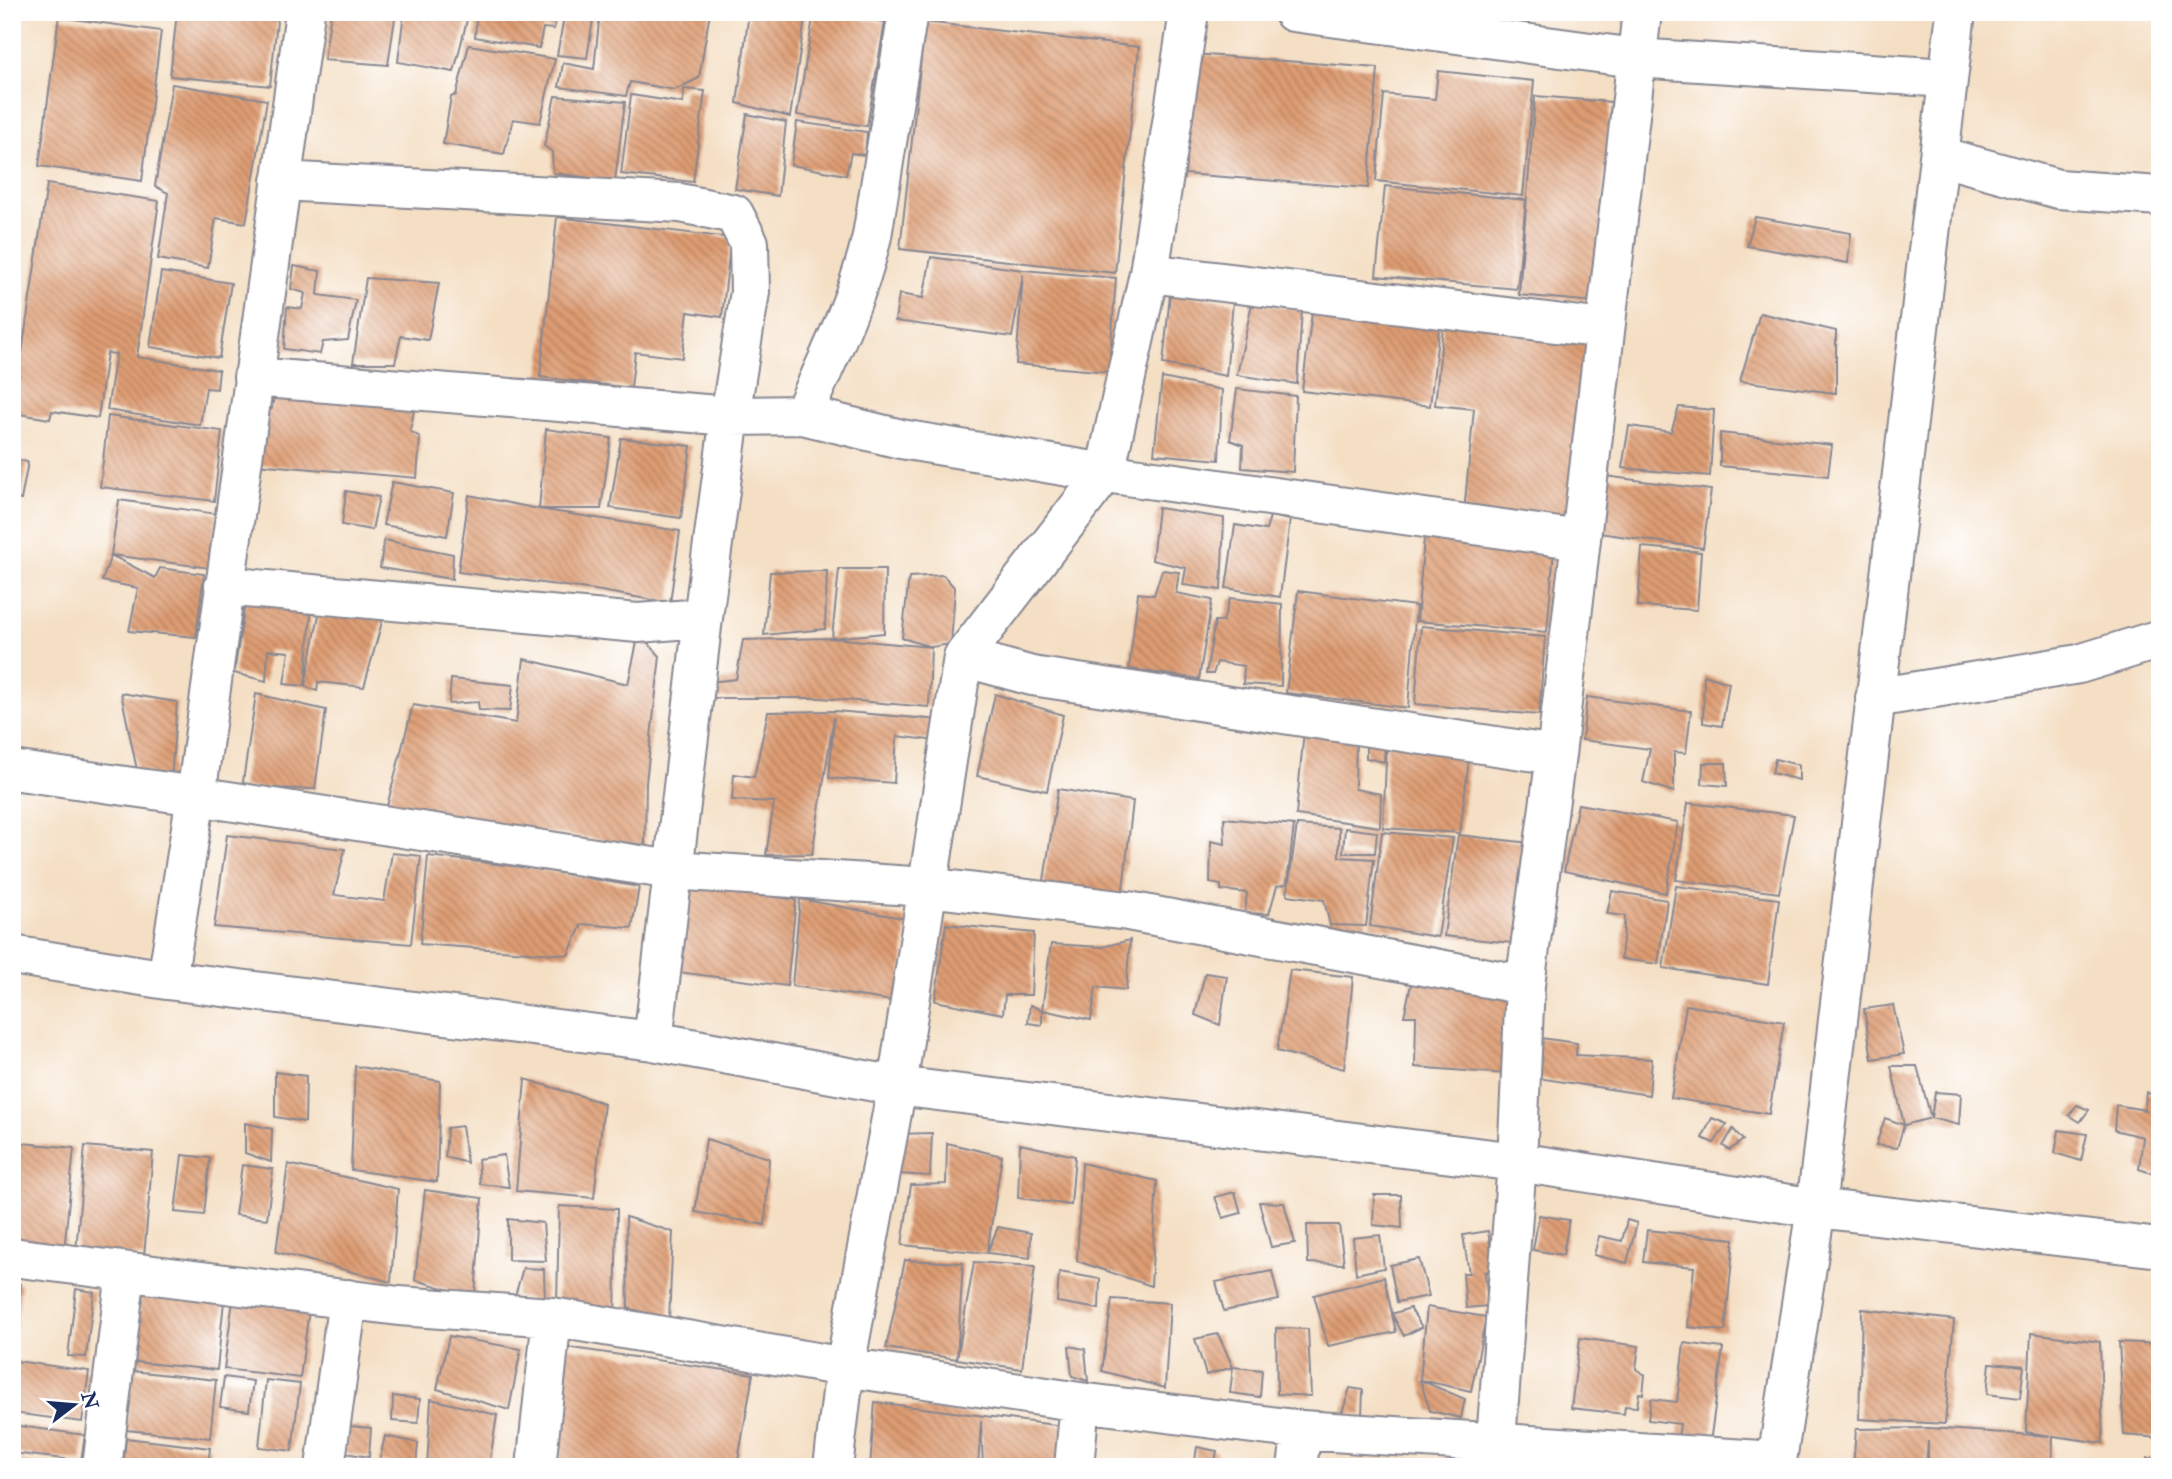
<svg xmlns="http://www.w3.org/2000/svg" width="2172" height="1479" font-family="'IM FELL Double Pica',serif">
<defs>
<pattern id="building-back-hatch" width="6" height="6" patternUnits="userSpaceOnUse" patternTransform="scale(1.75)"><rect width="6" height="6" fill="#de9c72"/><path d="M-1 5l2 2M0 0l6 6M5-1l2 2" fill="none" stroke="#b38061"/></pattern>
</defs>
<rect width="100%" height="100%" fill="#fff"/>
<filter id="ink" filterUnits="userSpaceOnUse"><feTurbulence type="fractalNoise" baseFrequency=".0143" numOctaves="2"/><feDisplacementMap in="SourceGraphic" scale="14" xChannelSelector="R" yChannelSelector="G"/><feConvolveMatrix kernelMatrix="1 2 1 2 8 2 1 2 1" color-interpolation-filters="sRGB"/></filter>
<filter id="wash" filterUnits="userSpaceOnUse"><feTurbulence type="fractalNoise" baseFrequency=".00686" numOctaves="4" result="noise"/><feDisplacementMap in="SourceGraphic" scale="28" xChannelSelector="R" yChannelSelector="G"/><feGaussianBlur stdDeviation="1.57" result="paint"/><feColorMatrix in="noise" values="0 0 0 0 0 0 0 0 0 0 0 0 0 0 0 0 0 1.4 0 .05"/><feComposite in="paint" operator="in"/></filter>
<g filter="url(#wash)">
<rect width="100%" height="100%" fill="#f4dfc4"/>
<g id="blocks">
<path fill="url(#building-back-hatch)" d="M177,12H278L270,86L170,76Z
M331,12H396L388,65L324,60Z
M404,12H469L454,72L398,62Z
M477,12H533L532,22H538L539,12H556L554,29L543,28L539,48L475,37Z
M565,12L594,13L587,58L557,55Z
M600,12H710L699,78L675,90L630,82L626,96L559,87L563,63L594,69Z
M749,12H806L790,117L737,103Z
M814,12L885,22L867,126L797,115Z
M59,17L161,31L142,181L39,166Z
M925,22L1139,47L1115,273L900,249Z
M469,45L555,59L540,123L513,119L504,154L443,144L451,97L456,95Z
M1193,54L1378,68L1368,188L1185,174Z
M1438,71L1534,81L1523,196L1376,181L1384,94L1435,99Z
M172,84L267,100L246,223L216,218L208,268L158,259L168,193L155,186Z
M684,89L705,91L693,182L621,174L631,95L683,103Z
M555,96L625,102L615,181L553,173L552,152L544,146Z
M1535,96L1611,102L1595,302L1519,295Z
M747,114L786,122L778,196L735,189Z
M797,122L867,132L865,155L851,153L846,175L791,165Z
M47,184L159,201L137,357L219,370L217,389L206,388L200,425L107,410L116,354L107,353L98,418L52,411L50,419L13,413Z
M1385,186L1526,200L1517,289L1376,276Z
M557,217L731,238L722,317L688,312L682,358L635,352L631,388L540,377Z
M1755,217L1851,233L1848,263L1747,246Z
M931,257L1023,270L1116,278L1109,372L1016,364L1023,275L1012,337L895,321L899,294L923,298Z
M294,266L320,271L318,295L356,300L348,340L323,342L320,354L284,349L287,307L302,309L305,293L291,289Z
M161,272L231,283L219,358L150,347Z
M366,278L439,283L428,340L401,336L395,363H353Z
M1170,294L1233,302L1226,376L1163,364Z
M1252,303L1302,310L1297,384L1237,375Z
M1313,304L1440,320L1430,406L1302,391Z
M1760,313L1836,331V393L1740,381Z
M1444,318L1594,334L1575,524L1464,512L1474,409L1435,405Z
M1162,378L1222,390L1219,460L1154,454Z
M275,388L415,405L410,431L420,437L417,478L255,464L263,412L272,409Z
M1237,389L1296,396L1293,472L1242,468L1243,445L1230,440Z
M1679,407L1714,410L1710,476L1622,468L1629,426L1671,432Z
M108,416L222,431L214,501L100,487Z
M546,429L611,438L601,509H539L680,531L670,603L595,590L458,572L469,495L539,509Z
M1720,433L1832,445L1828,476L1720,466Z
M621,438L691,446L681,518L610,508Z
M12,459L28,462L21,500L12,498Z
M1605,476L1711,490L1703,548L1599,533Z
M392,482L454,493L447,536L383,525Z
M346,491L379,497L372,530L342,525Z
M119,500L217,514L210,568L111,555Z
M1158,508L1224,518L1221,590L1183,585L1186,568L1152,560Z
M1270,516L1290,520L1280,597L1226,588L1235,525L1266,530Z
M1424,538L1554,550L1547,632L1417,621Z
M384,540L453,554L452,579L380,568Z
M1642,547L1701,552L1697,610L1638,606Z
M111,555L155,578L160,568L204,574L196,637L129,631L138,588L102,581Z
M839,569H885L884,633L832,638Z
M1162,570L1179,572L1176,593L1212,600L1199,679L1129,669L1138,593L1154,595Z
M827,571L825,629L764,635L770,572Z
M943,575L955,588L951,644L931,647L929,707L821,698H708L709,682L736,679L743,640L832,638L931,647L902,638L909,577Z
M1298,591L1416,606L1408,708L1286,693Z
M246,598L312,603L305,686L321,604L385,611L364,687L318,682L317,691L305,686L284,684L289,652L268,650L266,681L234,673Z
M1230,598L1282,604L1281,686L1243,684L1244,666L1217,662L1213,674H1206L1215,621H1223Z
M1421,626L1545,637L1539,715L1415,704Z
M639,633L660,656L646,783L645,845L479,824L387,806L413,705L516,723L524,659L628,684Z
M1704,675L1729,683L1722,726L1703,723Z
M451,679L513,685L510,711L479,710L478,702L449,704Z
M121,693L177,702L171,780L137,770Z
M256,694L326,710L315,789L242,788Z
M995,694L1063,715L1047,791L977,776Z
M1587,697L1691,711L1686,753L1674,752V792L1643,782L1650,749L1582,740Z
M835,711L940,720L937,741L897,736L894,783L829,778L834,717L812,854L766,855L774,802L732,800L734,774L754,777L768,712Z
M1304,730L1356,737L1355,789L1381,794L1380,827L1296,815Z
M1366,736L1385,740L1384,762L1366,758Z
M1387,740L1470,751L1460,833L1383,828Z
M1775,759L1799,765V780L1772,773Z
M1703,763H1726L1727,786L1702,784Z
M1058,789L1133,801L1122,898L1043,887Z
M1688,803L1794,815L1779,893L1676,880Z
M1578,804L1678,822L1666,893L1564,871Z
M1224,818L1294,825L1287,884L1277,886L1269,914L1245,913L1247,893L1221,890V885L1210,883L1211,841L1225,844Z
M1297,825L1339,828V857L1374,859L1366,926L1330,925L1324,900L1287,895Z
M1345,828L1377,832L1375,853H1343Z
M1382,832L1453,838L1438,937L1370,926Z
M227,835L345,849L334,895L384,901L392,853L421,856L411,944L214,927Z
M1458,835L1530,843L1522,944L1444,936Z
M428,856L531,868L639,887L632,928L582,924L568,955L420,944Z
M686,882L796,900L787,986L669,971Z
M1676,886L1779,899L1768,984L1663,968Z
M1612,891L1667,900L1658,964L1621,959L1625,916L1607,914Z
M800,899L907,919L899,1002L792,986Z
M946,924L1034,933L1031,995H1005L1003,1014L935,1001Z
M1130,940L1126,990L1096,987L1091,1020L1042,1010L1051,944L1102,947Z
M1290,970L1353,977L1344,1069L1277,1051Z
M1205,973L1227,976L1220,1025L1195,1015Z
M1412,980L1512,989L1505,1074L1415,1067L1416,1016H1404Z
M1030,1005L1042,1010V1025L1028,1023Z
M1686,1005L1784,1022L1769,1114L1671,1098Z
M1893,1005L1904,1054L1872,1059L1864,1009Z
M1534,1037L1577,1043L1576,1055L1652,1059L1649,1095L1531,1077Z
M355,1066L440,1081L437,1182L351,1170Z
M1891,1066H1917L1931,1118L1935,1092L1961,1094L1959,1125L1931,1118L1904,1125L1897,1148L1876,1145L1885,1118L1904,1125Z
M275,1072L306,1076L305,1122L275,1117Z
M525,1079L604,1103L594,1198L516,1191Z
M2146,1092L2160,1098V1176L2139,1169L2143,1137L2114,1130L2116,1105L2145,1110Z
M2077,1105L2089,1110L2080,1122L2069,1115Z
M1712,1118L1727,1124L1714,1143L1702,1138Z
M245,1123L272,1129L271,1162L245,1153Z
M462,1126L467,1163L445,1157L447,1128Z
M1733,1129L1743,1140L1730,1150L1723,1146Z
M2059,1130L2087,1134L2081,1161L2055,1153Z
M932,1133L930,1176L897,1174L898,1134Z
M706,1139L769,1158L765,1225L695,1212Z
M12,1142L74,1148L64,1252L12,1247Z
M947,1143L1002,1156L987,1253L902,1245L911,1185L946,1184Z
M1020,1144L1075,1156L1071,1205L1018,1198Z
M85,1146L153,1152L144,1257L76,1251Z
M182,1155L210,1158L204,1215L175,1212Z
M504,1155L509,1187L480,1184L478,1159Z
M1082,1163L1157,1181L1151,1286L1077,1261Z
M288,1164L398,1189L391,1282L276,1252Z
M242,1165L273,1169L267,1219L235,1215Z
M425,1190L482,1198L475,1297L415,1280Z
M1235,1192L1241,1213L1223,1218L1215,1197Z
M1374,1195H1401L1402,1228L1373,1225Z
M1259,1202L1284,1203L1295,1243L1271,1247Z
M559,1206L617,1209L615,1322L557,1305Z
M1539,1215L1569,1220L1563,1255L1533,1250Z
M626,1217L673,1232L669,1320L628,1308Z
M508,1219L543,1223L546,1261L508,1260Z
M1627,1220L1637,1223L1627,1263L1594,1255L1599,1236L1622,1241Z
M1307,1225H1339L1344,1264L1308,1263Z
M998,1227L1031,1233L1030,1258L987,1253Z
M1647,1230L1734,1239L1725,1331L1688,1327L1694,1267L1643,1262Z
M1488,1231L1494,1270L1485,1272L1488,1306L1466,1308L1463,1273H1469L1463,1235Z
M1380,1235L1384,1268L1356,1274L1353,1238Z
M1419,1259L1429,1296L1397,1302L1390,1265Z
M905,1260L963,1263L957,1359L974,1262L1035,1266L1022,1369L886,1348Z
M523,1268L544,1269L545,1303L515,1296Z
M1272,1271L1279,1300L1224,1311L1216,1282Z
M1059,1272L1100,1279L1099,1309L1057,1302Z
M1384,1277L1392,1314L1410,1308L1422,1327L1404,1336L1392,1314L1396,1332L1328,1346L1314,1295Z
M12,1283L21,1284L14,1345H12Z
M76,1289L94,1292L86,1357L68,1356Z
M141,1293L224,1301L217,1370L135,1362Z
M1112,1299L1170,1303L1165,1388L1102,1371Z
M233,1300L309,1310L300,1378L224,1369Z
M1427,1307L1486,1317L1471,1391L1420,1380Z
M1862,1309L1954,1320L1945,1424L1859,1419Z
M1276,1328L1308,1329L1311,1396L1277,1394Z
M2031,1333L2100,1342L2103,1443L2053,1436L2052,1467H1928V1441L1926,1467H1853L1856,1429L1929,1428L2051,1436L2026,1432Z
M1218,1334L1233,1367L1206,1375L1195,1339Z
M449,1336L521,1349L509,1410L437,1389Z
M1580,1338L1639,1346L1636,1369L1645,1375L1643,1394L1639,1393L1637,1407L1625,1406L1624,1414L1571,1408Z
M2119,1342L2160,1344V1438L2124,1435Z
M1684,1343L1723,1348L1709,1450L1677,1445L1680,1424L1648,1420L1651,1399L1677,1402Z
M1069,1346L1085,1349L1088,1381L1072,1376Z
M565,1347L753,1374L737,1467H555Z
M16,1361L89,1371L82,1422L12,1413Z
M1990,1363L2024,1366L2020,1398L1987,1394Z
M1233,1367L1262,1370L1260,1397L1230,1393Z
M132,1371L216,1380L210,1438L126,1430Z
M224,1377L253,1381L249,1411L220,1407Z
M266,1380L300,1384L292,1451L259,1447Z
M1420,1380L1465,1399L1461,1418L1430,1411Z
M1350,1388L1363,1390L1362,1415L1342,1413Z
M393,1396L420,1399L418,1423L392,1421Z
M431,1399L497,1415L489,1467H427Z
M875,1402L1070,1427L1069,1467H983L981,1421L978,1467H870Z
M12,1425L85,1435L81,1461L12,1453Z
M348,1426L371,1428L369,1457L345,1453Z
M385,1436L418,1443L416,1467L379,1462Z
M126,1438L210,1448L208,1467H123Z
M1197,1447L1217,1451L1214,1467H1194Z
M2147,1458L2160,1459V1467H2146Z
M12,1461L39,1465V1467H12Z"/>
</g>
</g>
<g filter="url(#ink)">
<use href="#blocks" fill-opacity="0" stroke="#888791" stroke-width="2"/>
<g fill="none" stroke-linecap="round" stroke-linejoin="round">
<defs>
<path id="minor" d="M1189,12L1149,273L1105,473L1581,540
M1293,12L1635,58L1948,78
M1939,156L2058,189L2160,196
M281,181L680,203L734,214L749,243L750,292L730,416L703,618L653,1041
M1149,273L1604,329
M253,377L730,416L803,415L901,439L1105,473L963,657L897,1086L845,1367L833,1467
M803,415C829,356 858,299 872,236L908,12
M224,586L638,623L703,618
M963,657L1032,676L1556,755
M1875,698L2079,664L2160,639
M12,770L196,796L672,870L927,887L1128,911L1525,985
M12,955L167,980L653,1041L897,1086L1517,1162L1816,1208L2160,1248
M167,980L196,796L305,12
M12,1257L399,1306L552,1317L845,1367L1080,1402L1302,1430L1777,1461
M102,1467L126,1272
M325,1467L348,1299
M536,1467L552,1317
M1074,1467L1080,1402
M1297,1467L1302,1430
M1494,1467L1517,1162L1525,985L1556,755L1642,12
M1776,1467L1816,1208L1956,12"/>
</defs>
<use href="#minor" stroke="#888791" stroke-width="42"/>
<use href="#minor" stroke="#fff" stroke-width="38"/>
</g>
</g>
<rect width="2172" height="1479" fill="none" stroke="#fff" stroke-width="42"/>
<g transform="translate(74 1405) rotate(74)" stroke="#ffffff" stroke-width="5" paint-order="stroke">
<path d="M0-5L12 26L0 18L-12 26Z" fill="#1b2f5e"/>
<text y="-10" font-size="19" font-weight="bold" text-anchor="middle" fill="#1b2f5e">N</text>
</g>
</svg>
